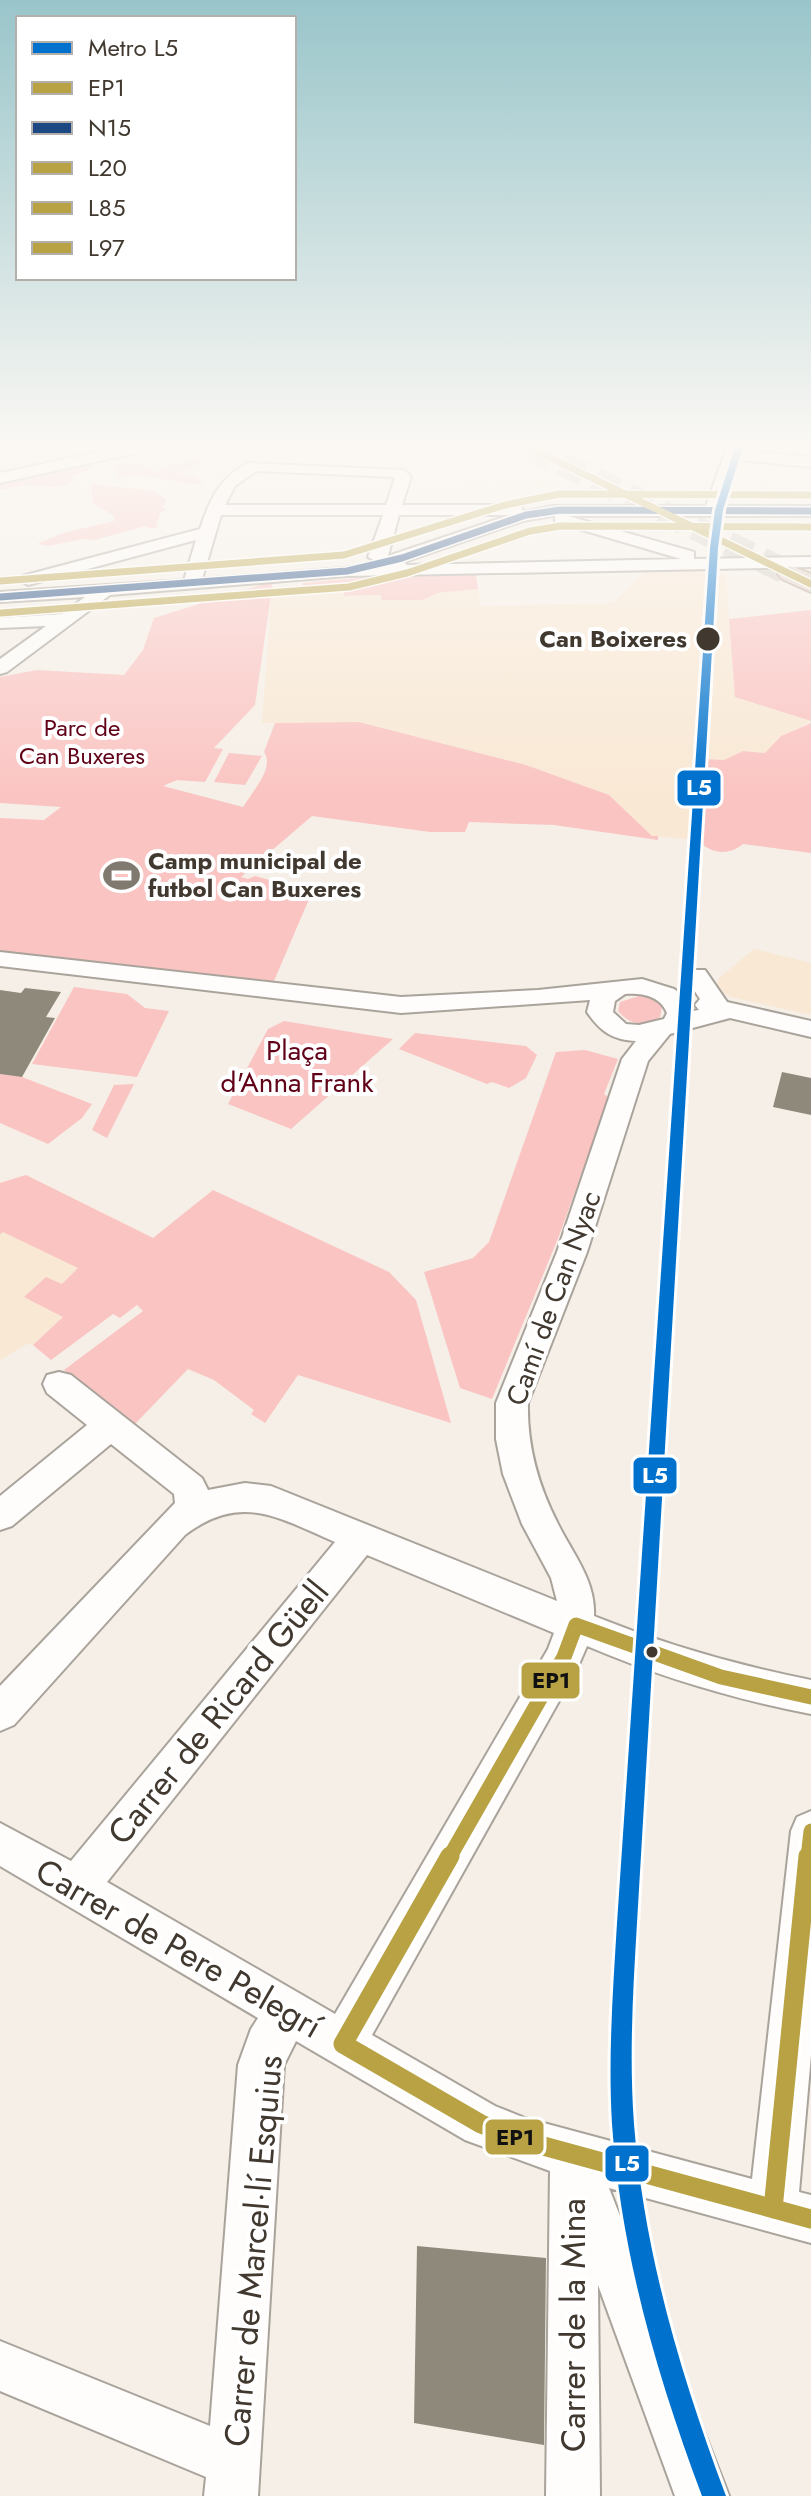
<svg xmlns="http://www.w3.org/2000/svg" width="811" height="2496" font-family="Jost,sans-serif">
<rect width="100%" height="100%" fill="#f6efe7"/>
<path fill="#f9e8d4" d="M372,447H489L562,487L411,479L412,468L354,467L358,452Z
M691,571L726,574L735,697L811,721L781,736L765,753L743,751L724,760L705,759L698,840L652,836L609,795L526,765L359,722L262,723L272,587L303,585L304,590L344,589V596L382,595V600H423L436,593L478,589L481,606L613,603L644,572Z
M754,949L811,963V1015L731,997L720,991L717,986L718,979Z
M26,1175L153,1238L33,1345L29,1343L0,1360V1183Z"/>
<path fill="#fac4c2" d="M197,458L203,460L202,463L177,475L193,476L204,483L196,485L140,475L118,477L114,466L138,462L157,472L173,464Z
M85,465H89V470L69,477L75,479C59,492 46,484 28,485C19,485 9,488 0,490V482Z
M91,484L154,491L167,500L162,507L167,510L161,512L156,525L159,527L151,529L145,526L95,540L83,539L49,546L37,544L63,533L114,521V516L93,503Z
M476,575L478,589L437,593L423,600H382L381,595L344,596V589L303,590V583L357,578Z
M273,581L255,705L214,748L223,749L205,782L177,780L163,786L243,807C253,791 275,767 264,752L275,723L359,722L526,765L609,795L652,836H658V840L554,825L469,822L465,832H430L312,816L241,877L248,879L255,876L312,892L274,981L0,951V818L44,820L61,807L0,803V677L37,670L124,675L143,650L154,618Z
M811,610V721L735,697L729,619Z
M811,723V853L743,844C729,856 710,854 698,840L705,759L724,760L743,751L765,753L781,736Z
M229,753L262,756L245,785L214,782Z
M74,987L127,994L145,1008L169,1011L137,1077L32,1064Z
M639,996L654,999L662,1007L660,1017C646,1027 629,1025 618,1011L620,1002Z
M284,1021L393,1039L291,1129L228,1104L268,1029Z
M415,1033L526,1046L537,1055L526,1078L509,1088L492,1082L487,1084L399,1049Z
M585,1050L618,1059L604,1094L609,1098L559,1236L492,1399L460,1388L424,1272L473,1258L489,1242L556,1052Z
M0,1074L22,1077L92,1104L82,1118L48,1144L0,1123Z
M134,1084L107,1138L92,1130L114,1085Z
M26,1175L153,1238L213,1190L389,1272L416,1300L451,1423L298,1375L265,1423L251,1414L254,1410L214,1380L188,1369L134,1425L64,1370L143,1311L137,1305L120,1318L113,1314L51,1360L33,1345L63,1317L24,1297L46,1277L62,1284L78,1268L3,1232L0,1234V1183Z"/>
<path fill="#8e897b" d="M25,988L61,992L46,1017L55,1018L22,1077L0,1074V990L21,993Z
M782,1072L811,1078V1115L773,1107Z
M417,2246L546,2258L544,2445L414,2423Z"/>
<g fill="none" stroke-linecap="round" stroke-linejoin="round">
<path stroke="#d2cbc2" stroke-width="25" stroke-dasharray="25 12" stroke-linecap="butt" d="M528,447L791,574"/>
<defs>
<path id="minor" d="M121,447H148L140,452L0,483V473Z
M727,447H741L740,451L811,457V467L737,460L722,506H811V516H568L694,552V559L811,557V567L347,576L110,595L7,672L0,674V659L46,626L0,628V618L62,614L85,597L0,602V592L184,580L196,540L28,585L19,580L22,576L200,529C209,501 221,475 249,463L404,470L411,477L402,505H516L522,507L523,512L552,506H706ZM256,471L395,477V478L386,505H225L235,486ZM383,515L368,557L382,565L202,579L221,515ZM399,515H510L388,556ZM552,516H555V522L681,559L407,565L404,562L523,521Z
M0,952L401,997L538,990L642,979L674,989L683,995L692,1011L699,1010L695,1005L700,999L684,975L687,970H705L727,1002L811,1021V1037L730,1018L670,1034L648,1061L587,1252L528,1403C527,1446 538,1485 558,1524C573,1554 596,1581 594,1616C666,1645 736,1665 811,1680V1714C733,1699 660,1677 587,1646L577,1669L372,2035L495,2106L525,2118L752,2179L791,1831L797,1817L811,1811V2055L799,2192L811,2195V2243L609,2188L729,2496H675L598,2285L600,2496H546L550,2171L465,2140L296,2041L284,2065L258,2496H204L206,2477L0,2391V2341L210,2426L238,2065L251,2029L258,2018L0,1866V1823L71,1861L335,1542C279,1518 241,1492 185,1535L14,1725L0,1731V1686L175,1503L174,1494L111,1444L12,1526L0,1530V1496L87,1425L47,1393L43,1384L47,1375L59,1372L71,1375L202,1478L208,1490L245,1483L271,1486L557,1601L551,1578L522,1524L503,1474L496,1439V1403L557,1252L622,1059L636,1041C612,1040 600,1031 587,1012L590,1000L401,1013L0,966ZM625,994C643,993 660,996 667,1013L664,1019L639,1025L626,1024L613,1012L615,1001ZM367,1555L554,1633L548,1649L335,2014L107,1882Z"/>
<path id="highway" d="M791,566L811,574V592L782,579L778,574L782,569Z"/>
</defs>
<use href="#minor" stroke="#a9a39b" stroke-width="4"/>
<use href="#highway" stroke="#b8a497" stroke-width="4"/>
<use href="#minor" fill="#fefdfb" fill-rule="evenodd"/>
<use href="#highway" fill="#e2d1c8" fill-rule="evenodd"/>
<defs>
<path id="bus-1-far1" d="M449,1858L564,1657L576,1625L721,1677L811,1697
M808,1858L811,1831"/>
<path id="bus-1" d="M450,1856L343,2044L481,2124L525,2141L811,2219
M773,2209L808,1856"/>
<path id="bus-2" d="M0,597L347,571L402,558L526,515L560,510L811,511"/>
<path id="bus-3" d="M1,613L349,587L407,573L530,531L561,526L811,527"/>
<path id="bus-4" d="M0,581L344,555L505,505L559,494L811,495"/>
<path id="bus-5" d="M528,447L811,584"/>
</defs>
<use href="#bus-1-far1" stroke="#fff" stroke-width="21"/>
<use href="#bus-1" stroke="#fff" stroke-width="25"/>
<use href="#bus-2" stroke="#fff" stroke-width="10"/>
<use href="#bus-3" stroke="#fff" stroke-width="10"/>
<use href="#bus-4" stroke="#fff" stroke-width="10"/>
<use href="#bus-5" stroke="#fff" stroke-width="10"/>
<use href="#bus-1-far1" stroke="#b9a244" stroke-width="15"/>
<use href="#bus-1" stroke="#b9a244" stroke-width="19"/>
<use href="#bus-2" stroke="#1c4883" stroke-width="7"/>
<use href="#bus-3" stroke="#b9a244" stroke-width="7"/>
<use href="#bus-4" stroke="#b9a244" stroke-width="7"/>
<use href="#bus-5" stroke="#b9a244" stroke-width="7"/>
<defs>
<path id="metro-1" d="M735,447H743L723,510L718,548L637,1923C633,1990 629,2057 634,2124C644,2253 681,2376 726,2496H702C657,2376 621,2253 612,2124C608,2057 613,1990 617,1923L710,548L715,510Z"/>
</defs>
<use href="#metro-1" stroke="#fff" stroke-width="6"/>
<use href="#metro-1" fill="#0072ce" fill-rule="evenodd"/>
</g>
<linearGradient id="sky" x2="0" y2="1"><stop stop-color="#99c5ca"/><stop offset="0.56" stop-color="#fbf8f4"/><stop offset="1" stop-color="#fbf8f4" stop-opacity="0"/></linearGradient>
<rect width="811" height="796" fill="url(#sky)"/>
<defs>
<symbol id="stadium-bare" viewBox="-9 -9 18 18"><path d="M0-5a6.5 5 0 1 0 0 10a6.5 5 0 1 0 0-10ZM-3.5-1.8h7v3.6h-7Z" fill="#80796f" stroke="#fff" stroke-width="2.5" paint-order="stroke"/></symbol>
</defs>
<g fill-rule="evenodd">
<use href="#stadium-bare" x="96" y="850" width="51" height="51"/>
</g>
<g fill="#41392f" stroke="#fff" stroke-width="3">
<circle cx="708" cy="639" r="13"/>
<circle cx="652" cy="1652" r="7"/>
</g>
<g text-anchor="middle" stroke-width="8" stroke-linejoin="round" paint-order="stroke">
<g font-size="24" font-weight="bold" fill="#41392f" stroke="#fff" text-anchor="end">
<text x="687" y="647">Can Boixeres</text>
</g>
<g font-size="24" fill="#600117" stroke="#fff">
<text x="82" y="736">Parc de<tspan x="82" dy="28">Can Buxeres</tspan></text>
</g>
<g font-size="24" font-weight="bold" fill="#41392f" stroke="#fff" text-anchor="start">
<text x="148" y="869">Camp municipal de<tspan x="148" dy="28">futbol Can Buxeres</tspan></text>
</g>
<g font-size="28" fill="#600117" stroke="#fff">
<text x="297" y="1060">Plaça<tspan x="297" dy="32">d'Anna Frank</tspan></text>
</g>
<g font-size="28" fill="#41392f" stroke="#fff">
<text transform="translate(553 1298) rotate(-70)" y="10">Camí de Can Nyac</text>
</g>
<g font-size="34" fill="#41392f" stroke="#fff">
<text transform="translate(218 1712) rotate(-51)" y="12">Carrer de Ricard Güell</text>
<text transform="translate(179 1948) rotate(30)" y="12">Carrer de Pere Pelegrí</text>
<text transform="translate(253 2251) rotate(-85)" y="12">Carrer de Marcel·lí Esquius</text>
<text transform="translate(573 2325) rotate(-90)" y="12">Carrer de la Mina</text>
</g>
</g>
<g stroke="#fff" stroke-width="3">
<rect x="676" y="769" width="46" height="38" rx="8" fill="#0072ce"/>
<rect x="632" y="1456" width="46" height="39" rx="8" fill="#0072ce"/>
<rect x="520" y="1661" width="61" height="39" rx="8" fill="#b9a244"/>
<rect x="484" y="2118" width="61" height="38" rx="8" fill="#b9a244"/>
<rect x="604" y="2144" width="46" height="39" rx="8" fill="#0072ce"/>
</g>
<g font-size="22" text-anchor="middle" font-weight="bold" fill="#fff">
<text x="699" y="795">L5</text>
<text x="655" y="1483">L5</text>
<text x="627" y="2171">L5</text>
</g>
<g font-size="22" text-anchor="middle" font-weight="bold" fill="#111">
<text x="551" y="1688">EP1</text>
<text x="515" y="2145">EP1</text>
</g>
<rect x="16" y="16" width="280" height="264" fill="#ffffff" stroke="#b3b0ac" stroke-width="2"/>
<rect x="32" y="42" width="40" height="12" fill="#0072ce" stroke="#b3b0ac" stroke-width="2"/>
<text x="88" y="56" font-size="24" fill="#41392f">Metro L5</text>
<rect x="32" y="82" width="40" height="12" fill="#b9a244" stroke="#b3b0ac" stroke-width="2"/>
<text x="88" y="96" font-size="24" fill="#41392f">EP1</text>
<rect x="32" y="122" width="40" height="12" fill="#1c4883" stroke="#b3b0ac" stroke-width="2"/>
<text x="88" y="136" font-size="24" fill="#41392f">N15</text>
<rect x="32" y="162" width="40" height="12" fill="#b9a244" stroke="#b3b0ac" stroke-width="2"/>
<text x="88" y="176" font-size="24" fill="#41392f">L20</text>
<rect x="32" y="202" width="40" height="12" fill="#b9a244" stroke="#b3b0ac" stroke-width="2"/>
<text x="88" y="216" font-size="24" fill="#41392f">L85</text>
<rect x="32" y="242" width="40" height="12" fill="#b9a244" stroke="#b3b0ac" stroke-width="2"/>
<text x="88" y="256" font-size="24" fill="#41392f">L97</text>
</svg>
